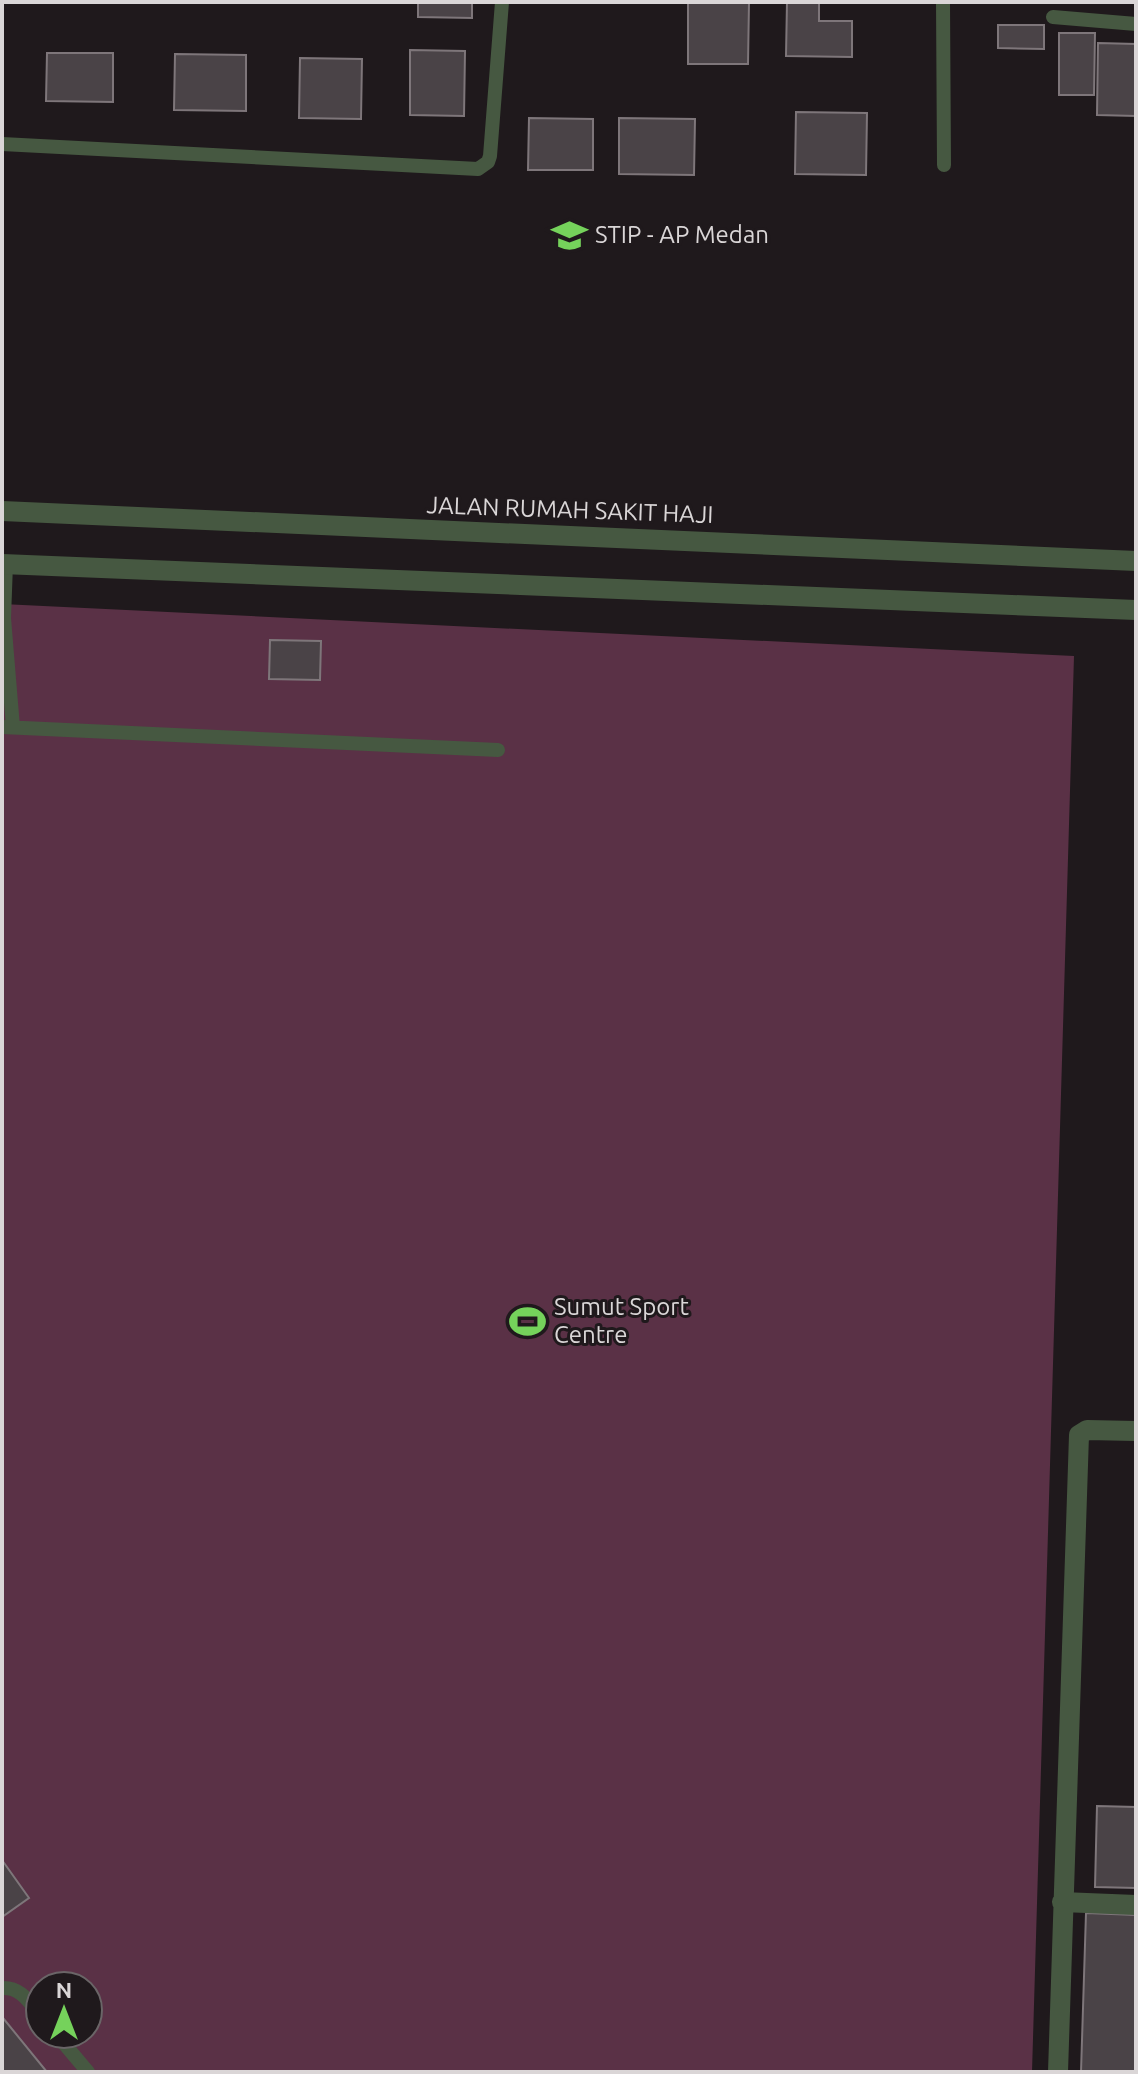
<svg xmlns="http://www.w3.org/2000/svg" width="1138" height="2074" font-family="Ubuntu,sans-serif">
<rect width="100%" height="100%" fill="#1f191c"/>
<path fill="#5a3146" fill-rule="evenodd" d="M2,604L1074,656L1032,2072H2ZM40,1986H88V2034H40Z"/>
<path fill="#4a4347" stroke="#7e767a" stroke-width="2" d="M418,2H472V18L418,17Z
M688,2H749L748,64H688Z
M787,2H819V21H852V57L786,56Z
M998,25H1044V49L998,48Z
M1059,33H1095L1094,95H1059Z
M1098,43L1136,44V116L1097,115Z
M410,50L465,51L464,116L410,115Z
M47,53H113V102L46,101Z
M175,54L246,55V111L174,110Z
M300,58L362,59L361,119L299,118Z
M796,112L867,113L866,175L795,174Z
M529,118L593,119V170H528Z
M619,118L695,119L694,175L619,174Z
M270,640L321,641L320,680L269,679Z
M1097,1806L1136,1807V1888L1095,1887Z
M2,1860L29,1898L2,1917Z
M1086,1913L1136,1915V2072H1081Z
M3,2018L47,2072H2Z"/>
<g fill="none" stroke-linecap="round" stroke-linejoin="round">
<path stroke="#465841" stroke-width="14" d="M943,2L944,165
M1053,17L1136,24
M2,144L478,169L488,162L490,156L502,2
M6,564L4,618L13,727
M2,727L498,750
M2,1988C21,1987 29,2002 40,2015
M56,2034L88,2072"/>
<path stroke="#465841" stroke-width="20" d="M1062,1902L1136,1905
M1058,2072L1079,1435L1087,1430L1136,1431"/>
<path stroke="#465841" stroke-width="20" d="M2,511L1136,561
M2,564L1136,610"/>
</g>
<defs>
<symbol id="university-bare" viewBox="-9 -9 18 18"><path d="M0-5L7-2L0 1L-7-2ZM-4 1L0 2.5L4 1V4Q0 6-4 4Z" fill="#75d25b" stroke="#1f191c" stroke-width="2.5" paint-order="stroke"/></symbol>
<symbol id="stadium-bare" viewBox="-9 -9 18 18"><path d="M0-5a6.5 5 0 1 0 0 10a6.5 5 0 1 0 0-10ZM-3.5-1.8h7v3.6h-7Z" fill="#75d25b" stroke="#1f191c" stroke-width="2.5" paint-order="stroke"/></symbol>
</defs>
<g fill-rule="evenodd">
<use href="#university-bare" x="544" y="210" width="51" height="51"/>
<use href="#stadium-bare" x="502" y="1296" width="51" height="51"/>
</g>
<g text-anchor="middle" stroke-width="6" stroke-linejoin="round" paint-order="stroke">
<g font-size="24" fill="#dad6d7" stroke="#1f191c" text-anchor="start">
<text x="595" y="243">STIP - AP Medan</text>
<text x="554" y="1315">Sumut Sport<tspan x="554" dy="28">Centre</tspan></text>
</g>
<g font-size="24" fill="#dad6d7" stroke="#1f191c">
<text transform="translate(570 510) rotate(2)" y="8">JALAN RUMAH SAKIT HAJI</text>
</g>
</g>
<rect width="1138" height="2074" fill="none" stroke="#dad6d7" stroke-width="8"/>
<g transform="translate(64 2010)"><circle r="38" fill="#1f191c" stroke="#6a6567" stroke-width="2"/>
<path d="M0-6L14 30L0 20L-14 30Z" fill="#75d25b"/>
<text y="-12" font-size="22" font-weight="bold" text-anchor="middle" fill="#dad6d7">N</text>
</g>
</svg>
